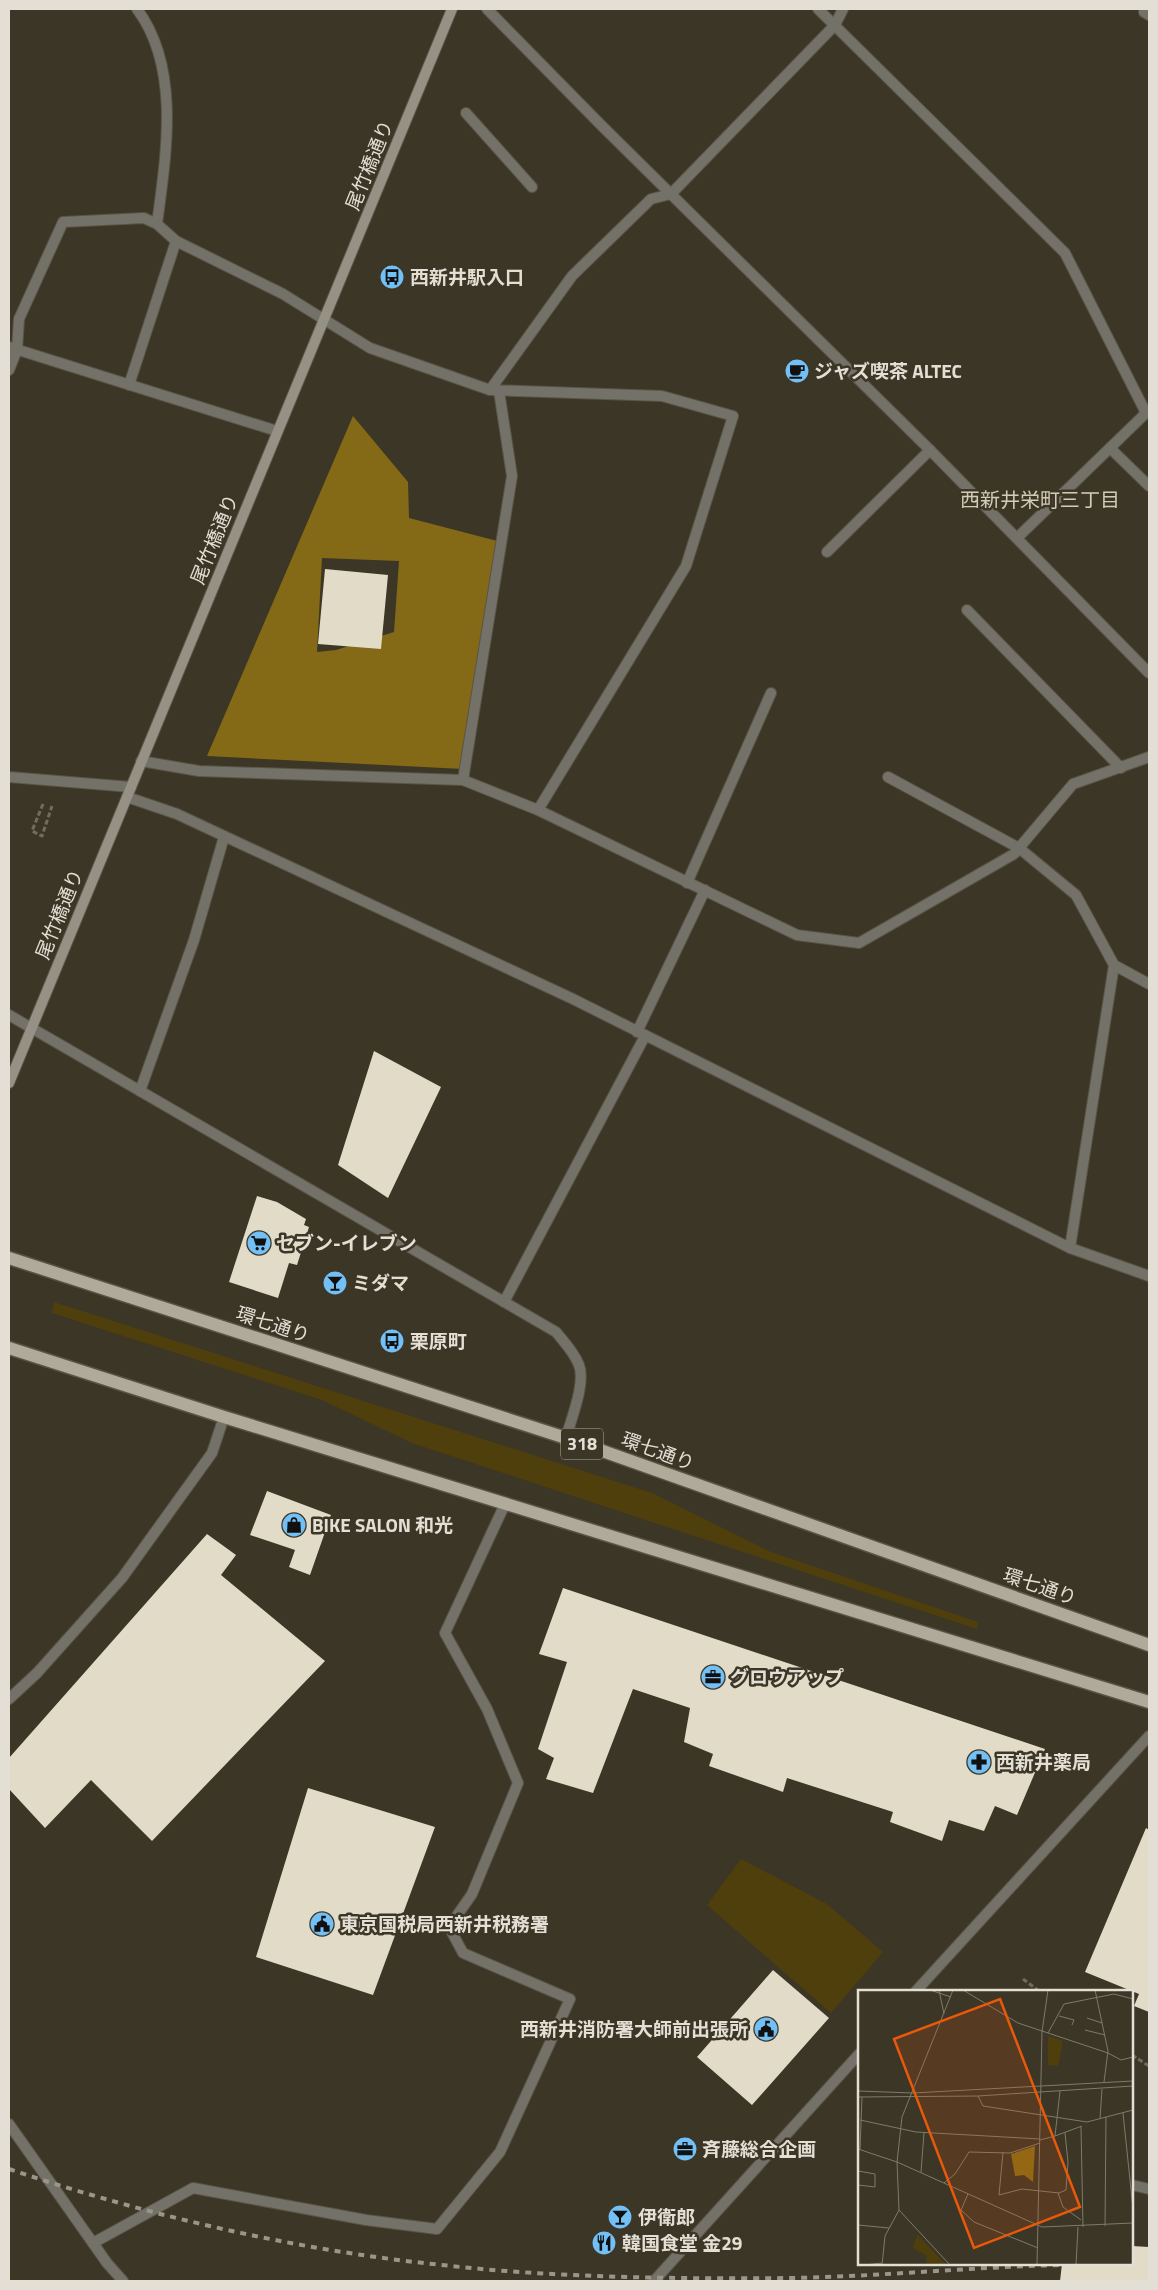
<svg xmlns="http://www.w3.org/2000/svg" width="1158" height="2290" font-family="'Titillium Web','Noto Sans JP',sans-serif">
<rect width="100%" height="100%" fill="#3c3626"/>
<path fill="#4f3f0c" d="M54,1302L652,1493L771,1552L978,1622L977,1629L412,1443L322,1400L52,1313Z
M741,1859L827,1904L883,1952L831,2013L707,1905Z"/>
<path fill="#846a16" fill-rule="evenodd" d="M353,416L408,482L409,518L505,543L463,769L207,756ZM322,558L399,561L394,632L336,650L317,652Z"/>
<path fill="#e2dbc7" d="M325,569L388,575L381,649L318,644Z
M374,1051L441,1087L388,1198L338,1165Z
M257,1196L277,1202L306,1219L304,1225L309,1227L297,1265L289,1263L278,1298L229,1282Z
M267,1491L331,1515L310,1575L289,1567L295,1550L250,1535Z
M207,1534L236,1555L221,1575L325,1661L152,1841L91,1780L45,1828L9,1789V1758Z
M563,1588L1045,1749L1017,1815L995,1806L984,1831L949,1820L942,1841L890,1822L893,1812L787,1778L783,1792L709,1766L713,1754L684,1742L690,1708L633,1689L593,1793L546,1779L554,1758L538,1749L567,1662L539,1654Z
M308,1788L435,1827L373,1995L256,1957Z
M1146,1828L1149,1830V2012L1134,2006L1139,1994L1085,1972Z
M773,1970L829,2018L752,2105L697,2057Z
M1132,2246L1149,2247V2281H1060L1062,2264H1132Z"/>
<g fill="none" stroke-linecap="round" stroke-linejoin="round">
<defs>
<path id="service" d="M1144,12L1149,15
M466,113L532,187
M9,347L277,431
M129,385L176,241
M490,390L572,276L651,199L671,194L835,25L843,9
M1110,448L1149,486
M827,552L930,450
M967,610L1121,768
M888,777L1019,848L1076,895L1114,965L1070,1248
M463,780L512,476L499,391
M687,883L771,693
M1114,965L1149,984
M637,1032L705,890
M140,1091L194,940L224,837
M504,1302L645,1036
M9,1699L37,1673L122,1578L212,1453L224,1417
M1132,2185L1149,2189
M93,2243L193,2188L366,2220L437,2229L500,2152L570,1999L463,1953L449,1927L472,1894L518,1783L487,1709L445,1633L505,1504"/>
<path id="minor" d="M137,9C181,68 166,155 157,224
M487,9L602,126L930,450L1149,673
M818,9L1065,253L1146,413L1017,538
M9,370L17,350L19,319L63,222L144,218L157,224L176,241L283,294L370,348L490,390L662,396L733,416L686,566L538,810
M141,761L199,771L463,780L538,810L797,935L859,943L1014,854L1073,784L1149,757
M9,777L131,787
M127,797L177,814L573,999L1070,1248L1149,1276
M9,2124L107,2263L123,2281"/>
<path id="tertiary" d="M9,1015L556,1332C564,1342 574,1352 579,1365C586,1383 571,1419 566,1438
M916,1991L1149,1736
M654,2281L859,2054"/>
<path id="secondary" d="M9,1083L452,9"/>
<path id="primary" d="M9,1258L566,1438L1149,1645
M9,1348L224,1417L1149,1702"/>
</defs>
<use href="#service" stroke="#5a5446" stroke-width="12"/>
<use href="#minor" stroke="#5a5446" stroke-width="12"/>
<use href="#tertiary" stroke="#5a5446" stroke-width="12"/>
<use href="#secondary" stroke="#5a5446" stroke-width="12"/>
<use href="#primary" stroke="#5a5446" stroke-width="15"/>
<path stroke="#726c5e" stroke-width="3" stroke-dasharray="5 2.5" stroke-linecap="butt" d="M43,804L32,831L42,836L52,806
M1023,1979L1039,1991
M1132,2055L1149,2066"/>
<use href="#service" stroke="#747169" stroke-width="10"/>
<use href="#minor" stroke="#747169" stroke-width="10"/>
<use href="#tertiary" stroke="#747169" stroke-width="10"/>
<use href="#secondary" stroke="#969185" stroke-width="10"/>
<use href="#primary" stroke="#b0aa9a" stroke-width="12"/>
<path stroke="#9a9689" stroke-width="4" stroke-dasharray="6 6" stroke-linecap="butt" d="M9,2169C149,2216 295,2250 442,2265C558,2278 677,2279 795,2278C884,2276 973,2267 1062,2265"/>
</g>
<defs>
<symbol id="bus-disc" viewBox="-11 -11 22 22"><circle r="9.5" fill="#73c0f6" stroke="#3c3626"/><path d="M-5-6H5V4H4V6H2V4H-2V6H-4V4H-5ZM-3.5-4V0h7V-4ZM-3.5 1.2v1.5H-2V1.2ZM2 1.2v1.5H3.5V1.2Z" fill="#111"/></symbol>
<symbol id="cafe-disc" viewBox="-11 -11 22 22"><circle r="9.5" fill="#73c0f6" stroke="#3c3626"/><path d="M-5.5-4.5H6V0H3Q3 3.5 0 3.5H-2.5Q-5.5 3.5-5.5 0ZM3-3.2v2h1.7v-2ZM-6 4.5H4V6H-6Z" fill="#111"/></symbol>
<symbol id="supermarket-disc" viewBox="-11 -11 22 22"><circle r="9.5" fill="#73c0f6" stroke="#3c3626"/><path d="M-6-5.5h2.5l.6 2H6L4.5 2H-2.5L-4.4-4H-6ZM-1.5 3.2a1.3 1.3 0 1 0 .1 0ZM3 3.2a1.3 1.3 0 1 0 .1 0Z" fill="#111"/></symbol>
<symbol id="bar-disc" viewBox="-11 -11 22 22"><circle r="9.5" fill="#73c0f6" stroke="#3c3626"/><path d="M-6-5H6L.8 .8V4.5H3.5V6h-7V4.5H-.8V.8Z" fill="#111"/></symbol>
<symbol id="shop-disc" viewBox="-11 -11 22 22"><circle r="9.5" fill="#73c0f6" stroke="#3c3626"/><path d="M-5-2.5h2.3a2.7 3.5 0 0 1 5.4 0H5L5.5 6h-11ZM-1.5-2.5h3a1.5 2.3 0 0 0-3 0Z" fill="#111"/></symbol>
<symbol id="office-disc" viewBox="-11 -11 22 22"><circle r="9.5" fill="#73c0f6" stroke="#3c3626"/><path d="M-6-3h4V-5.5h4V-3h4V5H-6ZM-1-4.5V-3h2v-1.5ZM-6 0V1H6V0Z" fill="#111"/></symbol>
<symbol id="pharmacy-disc" viewBox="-11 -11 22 22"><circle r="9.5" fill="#73c0f6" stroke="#3c3626"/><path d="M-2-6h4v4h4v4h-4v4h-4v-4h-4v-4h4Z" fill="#111"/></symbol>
<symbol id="civic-disc" viewBox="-11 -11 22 22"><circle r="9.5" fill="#73c0f6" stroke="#3c3626"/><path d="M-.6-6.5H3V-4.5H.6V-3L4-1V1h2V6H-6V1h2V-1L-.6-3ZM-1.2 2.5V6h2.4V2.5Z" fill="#111"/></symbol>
<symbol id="restaurant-disc" viewBox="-11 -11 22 22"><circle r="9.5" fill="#73c0f6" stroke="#3c3626"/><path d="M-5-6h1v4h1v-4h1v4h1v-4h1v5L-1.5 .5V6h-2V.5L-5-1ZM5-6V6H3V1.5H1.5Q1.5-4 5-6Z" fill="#111"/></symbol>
</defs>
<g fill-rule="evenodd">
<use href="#bus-disc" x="378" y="263" width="28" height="28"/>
<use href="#cafe-disc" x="783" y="357" width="28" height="28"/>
<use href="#supermarket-disc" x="245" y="1229" width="28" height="28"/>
<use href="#bar-disc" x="321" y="1269" width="28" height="28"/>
<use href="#bus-disc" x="378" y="1327" width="28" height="28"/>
<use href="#shop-disc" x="280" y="1511" width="28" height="28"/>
<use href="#office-disc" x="699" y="1663" width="28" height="28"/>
<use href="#pharmacy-disc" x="965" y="1748" width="28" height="28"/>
<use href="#civic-disc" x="308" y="1910" width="28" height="28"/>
<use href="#civic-disc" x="752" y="2015" width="28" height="28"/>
<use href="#office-disc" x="671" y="2135" width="28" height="28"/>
<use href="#bar-disc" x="606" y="2203" width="28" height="28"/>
<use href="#restaurant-disc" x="590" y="2229" width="28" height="28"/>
</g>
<g text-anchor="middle" stroke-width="5" stroke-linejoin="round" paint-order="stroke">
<rect fill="#3c3626" stroke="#b1aca0" stroke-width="1" x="561" y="1428.5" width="42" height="31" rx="4"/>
<g font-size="18" font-weight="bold" fill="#e3dfd5">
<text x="582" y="1450">318</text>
</g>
<g font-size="19" fill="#e3dfd5" stroke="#3c3626">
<text transform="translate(369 165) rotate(-68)" y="7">尾竹橋通り</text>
<text transform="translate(214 539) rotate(-68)" y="7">尾竹橋通り</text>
<text transform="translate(59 914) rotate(-68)" y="7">尾竹橋通り</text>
<text transform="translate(273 1324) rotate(18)" y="7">環七通り</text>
<text transform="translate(658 1451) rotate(20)" y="7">環七通り</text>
<text transform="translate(1040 1586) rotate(19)" y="7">環七通り</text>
</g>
<g font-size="19" font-weight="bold" fill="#e3dfd5" stroke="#3c3626" text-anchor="start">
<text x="410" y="284">西新井駅入口</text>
<text x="814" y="378">ジャズ喫茶 ALTEC</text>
<text x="276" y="1250">セブン-イレブン</text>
<text x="352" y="1290">ミダマ</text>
<text x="410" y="1348">栗原町</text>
<text x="312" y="1532">BIKE SALON 和光</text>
<text x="730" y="1684">グロウアップ</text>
<text x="996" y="1769">西新井薬局</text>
<text x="340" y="1931">東京国税局西新井税務署</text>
<text x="748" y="2036" text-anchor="end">西新井消防署大師前出張所</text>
<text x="702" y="2156">斉藤総合企画</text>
<text x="638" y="2224">伊衛郎</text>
<text x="622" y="2250">韓国食堂 金29</text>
</g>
<g font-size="20" fill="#d2cbb7" stroke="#3c3626">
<text x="1040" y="507">西新井栄町三丁目</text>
</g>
</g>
<g transform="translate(858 1990)">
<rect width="275" height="275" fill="#3c3626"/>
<path d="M190,46L205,51L200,76L190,75ZM59,245H60L88,275L68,273L69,266L55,258Z" fill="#4f3f0c"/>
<path d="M177,156L175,192L166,185L157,186L153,164Z" fill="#846a16"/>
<path fill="none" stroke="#7f7a6c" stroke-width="1" d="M72,0L93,7M81,0L86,24M105,0L160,33L250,63L263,70L275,67M237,0L250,61L246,92M201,26L216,30L214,35M229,28L244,33M227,40L247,45M190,43L206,14L256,4L275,9M0,101L55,103L275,91M202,101L197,146L224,136M120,106L125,116L229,132L275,120M0,107L120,106L275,96M265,123L275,219M242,129L244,99M2,130L58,142L182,149M223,137L225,237M182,150L197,146M0,159L39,172L184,237L275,233M2,160L4,107M145,162L141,205L164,199L201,203L208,200L210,172L207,143M0,181L17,184V197L0,195M63,182L66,143M86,193L97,184L111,162L152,163L182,153M200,203L205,217L223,230M110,204L103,220L116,232L180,258M41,220L92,275M0,235L31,238M247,236L248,127M7,275L24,273M24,275L27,246L41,220L39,172L44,127L95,0M179,275L184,42L190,0M218,275L220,237"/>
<path fill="#e8590c" fill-opacity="0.15" stroke="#e8590c" stroke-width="2.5" d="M142,9L222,217L116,258L36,49Z"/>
<rect width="275" height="275" fill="none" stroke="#e3dfd5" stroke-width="2.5"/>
</g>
<rect width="1158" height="2290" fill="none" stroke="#e3dfd5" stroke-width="20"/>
</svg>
